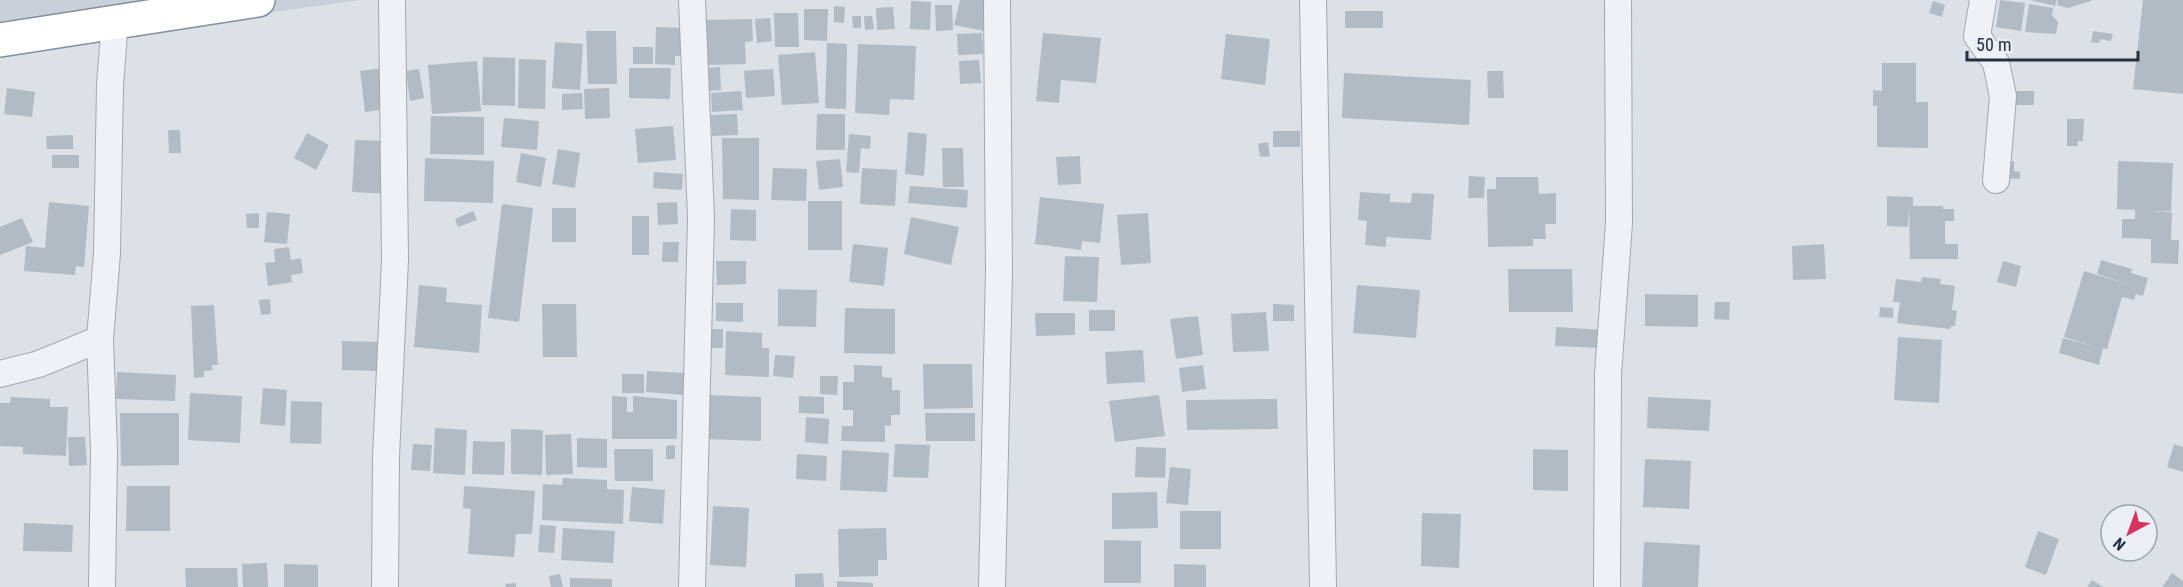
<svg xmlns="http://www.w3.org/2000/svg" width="2183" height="587" font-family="'Roboto Condensed',sans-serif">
<rect width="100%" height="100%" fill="#dbe1e7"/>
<path fill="#c9d0d9" d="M0,0H360L0,50Z"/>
<path fill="#b2bac4" d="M960,0H991L984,31L954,25Z
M2000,0L2025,3L2021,31L1996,27Z
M2030,0H2057L2055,6Z
M2058,0H2091V1L2068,8L2057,5Z
M2143,0H2183V94L2133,89Z
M911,1L931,2L930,30L910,29Z
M1933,1L1945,5L1942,17L1929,13Z
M2029,4L2053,8L2052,15L2058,22L2056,34L2025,32Z
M935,5H952L953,30L936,31Z
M834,6L845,7L844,23L834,22Z
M893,7L895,29L877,30L876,8Z
M804,9H828L827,41L804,40Z
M1345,11H1383V28H1345Z
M774,13H798L799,47H775Z
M852,16H861V28H853Z
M864,16H872L874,29L865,30Z
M770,18L772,41L757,43L755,19Z
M752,19L753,41L745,42L746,64L707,65L705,20Z
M656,27L684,28V56H675V65L655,64Z
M586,31H616L617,84H588Z
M2093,31L2113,34L2111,41L2100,39L2099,43L2091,42Z
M982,33L983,54L958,55L957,34Z
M1043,33L1101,38L1096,83L1061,80L1059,103L1036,101Z
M1226,34L1270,39L1265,85L1221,79Z
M555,42L583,44L580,90L552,88Z
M827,43L847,44L846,109L825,108Z
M858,44L916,46L914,100L890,99L889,115L855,113Z
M633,47H653V64H633Z
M815,52L819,103L782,105L778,55Z
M483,57L515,58V106L482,105Z
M519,59L546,60L545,109L518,108Z
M979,60L981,83L960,84L959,61Z
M477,61L481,111L432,114L428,65Z
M1882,63H1916V102H1928V148L1877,147V106H1873V90L1882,91Z
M720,67L721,90L708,91L706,68Z
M384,68L389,109L365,112L360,71Z
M629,68H671L670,99L629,98Z
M419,69L424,98L410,101L406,71Z
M773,69L775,96L746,98L744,71Z
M1487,71H1503L1504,98H1488Z
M1344,73L1471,80L1469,125L1342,118Z
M7,88L35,92L32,117L4,114Z
M609,88L610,118L585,119L584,89Z
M741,91L743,110L712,112L711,93Z
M2015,91H2034V105H2015Z
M582,93L583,109L562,110V94Z
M737,114L738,135L712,136L711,115Z
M817,114H845V150H816Z
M431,116L484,117V155L430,154Z
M504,118L539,121L537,150L501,147Z
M2067,119H2084L2083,141H2078V146H2067Z
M673,126L676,160L638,163L635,129Z
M168,130H180L181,153H169Z
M1273,131H1300V147H1273Z
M908,132L927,134L924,176L905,174Z
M307,133L329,145L316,170L294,158Z
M849,134L871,136L870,149L861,148L859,173L846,172Z
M73,135V149H47L46,136Z
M722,138H759V200L723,199Z
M355,140L391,141L389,194L352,192Z
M1268,142L1270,156L1260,157L1258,144Z
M942,148H963L964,187H943Z
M558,149L580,153L575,188L552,184Z
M521,153L546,158L541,187L516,182Z
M52,155H79V168H52Z
M1080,156L1081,184L1058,185L1056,157Z
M425,158L494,161L493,203L424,201Z
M840,159L843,187L819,190L816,161Z
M2002,160L2014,161V171L2020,172V179L2002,178Z
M2118,161L2173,163L2171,211H2148L2172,212L2171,240H2179L2178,264L2151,263V239L2122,238V219H2135V210L2117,209Z
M773,168L807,169L806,201L771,200Z
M862,168L897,170L895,206L860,204Z
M654,172L683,174L682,190L653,188Z
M1469,176L1485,177L1484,198H1468Z
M1496,177H1538L1539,194L1556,193V224H1545L1546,239H1533V246L1488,247L1487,189H1496Z
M910,186L968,190L967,208L908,203Z
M1360,192L1390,194V202L1411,203L1412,193L1434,194L1431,240L1386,237V247L1365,245L1367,221L1358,220Z
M1887,196L1913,197V206H1943V209H1954V221H1945V244H1958V259H1910L1909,205L1908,227L1887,226Z
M1040,197L1104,204L1100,243L1082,241L1081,250L1035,244Z
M808,201H842V250H808Z
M49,202L89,206L84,267L76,266L75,275L24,271L26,246L45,248Z
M677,202L678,224L658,225L657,203Z
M502,204L533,208L519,322L488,318Z
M552,208H576V242H552Z
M731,209L756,210V241L730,240Z
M473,211L477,220L458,227L455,219Z
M267,212L290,214L287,244L264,242Z
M259,213V228H247L246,214Z
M1148,213L1151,263L1121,265L1117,215Z
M632,216H649V255H632Z
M911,217L959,227L951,265L904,254Z
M22,218L33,242L0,255V227Z
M663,242H679L678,262H662Z
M853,244L888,248L884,286L849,282Z
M1824,244L1826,279L1793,280L1792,246Z
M289,247L291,260L301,258L303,273L291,275L292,282L268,286L265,263L275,262L274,249Z
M1065,256L1099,257L1097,302L1063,301Z
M2101,260L2132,269L2131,273L2148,278L2143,296L2136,294L2134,300L2122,297L2107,349L2103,348L2099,365L2059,353L2063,338L2096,347L2064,337L2084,271L2130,285L2097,274Z
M716,261H746V284L717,285Z
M2003,261L2021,266L2016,287L1997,282Z
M1508,269H1572L1573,312H1509Z
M1922,277L1941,279L1940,284L1955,286L1952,310L1957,311L1955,326H1951L1950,329L1897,323L1900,302H1893L1896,279L1921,282Z
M419,285L447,288L446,302L482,305L479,353L414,347Z
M1357,285L1420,290L1416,338L1353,333Z
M778,289L817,290L816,327L778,326Z
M1645,294L1698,295V327L1645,326Z
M270,299L271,314L261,315L259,300Z
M1715,302H1730L1729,320L1714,319Z
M716,303H743V322L716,321Z
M542,304H576L577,357H543Z
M1273,304L1294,305V321H1273Z
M214,305L218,365H212L213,370L204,371V377L194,378L191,306Z
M1880,307L1893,308V318L1879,317Z
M845,308L895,309V354L844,353Z
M1089,310H1115V331H1089Z
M1266,312L1269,351L1233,352L1231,314Z
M1035,313H1075V335L1036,336Z
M1198,316L1203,355L1176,359L1170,319Z
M1556,327L1604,330L1603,348L1555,346Z
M710,329H723V348H710Z
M726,331L762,333V348H769V377L725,375Z
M1898,337L1942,340L1939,403L1894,400Z
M342,341L382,342V371L342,370Z
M1143,350L1145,382L1107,384L1105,352Z
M775,355L795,356L793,378L773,376Z
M923,364H972L973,408L924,409Z
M854,365L882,366V377L892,378V390H900V415H891V426L885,425V442L841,441L842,426H853V410H843V382H854Z
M1203,365L1206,389L1182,392L1179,368Z
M647,371L686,373L684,395L646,392Z
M117,372L176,375L175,401L116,399Z
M622,374H644V393H622Z
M820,376H838L837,395L820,394Z
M263,388L287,390L285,426L260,424Z
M190,393L242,396L240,443L188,440Z
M707,395L761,397V441L706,439Z
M1159,395L1165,436L1115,442L1109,401Z
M612,396L627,397V412H633V396L677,400V439H612Z
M799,396L824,397V414L799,413Z
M11,397L50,399V407H68L66,456L23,454V447L0,446V403H10Z
M1648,397L1711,400L1709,431L1647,428Z
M1277,399L1278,429L1187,430L1186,400Z
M291,401L322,402L321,444L290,443Z
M120,413H179V465L121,466Z
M925,413H975V441H926Z
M806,417L829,419L828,444L805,442Z
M435,428L467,430L465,475L433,473Z
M511,429L543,430L542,475L511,474Z
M571,434L573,474L546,475L545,435Z
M68,437H85L87,465L69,466Z
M577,438L607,439V468L577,467Z
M473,441L505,442L504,475L472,474Z
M413,444L432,445L430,471L411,470Z
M895,444L930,445L928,478L893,477Z
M2174,444L2183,447V472L2167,467Z
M675,445V459H666V446Z
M1136,447L1166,448L1165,478L1135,477Z
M614,449H653V481H615Z
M1533,449L1568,450V491L1533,490Z
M842,450L889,453L887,492L840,490Z
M797,454L827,456L826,481L796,479Z
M1645,459L1691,461L1689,509L1643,507Z
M1170,467L1191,469L1188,505L1166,503Z
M563,478L607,480V489L624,490L623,524L542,520L543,484L562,485Z
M127,486H170V531H126Z
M464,486L535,491L532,534H516L514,557L468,554L471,509L463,508Z
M632,487L665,490L663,524L629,521Z
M1157,492L1158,528L1112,529V493Z
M713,506L749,508L746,567L710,565Z
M1180,511H1221V549H1180Z
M1422,513L1461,514L1459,568L1421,566Z
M24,523L73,525L72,552L23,551Z
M540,525L556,526L554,553L538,552Z
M563,528L615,531L613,563L561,560Z
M886,528L887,560H878V576L839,577L838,529Z
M2038,531L2059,539L2046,575L2025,567Z
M1104,540L1141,541V583H1104Z
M1644,542L1700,545L1698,587H1642Z
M267,563L268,587H243L242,564Z
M284,564L318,565V587H284Z
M1174,564L1206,565V587H1174Z
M185,568H237L238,587H186Z
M823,573L824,587H795V574Z
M2172,573L2183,581V587H2162Z
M560,574L563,587H551L549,576Z
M570,578L612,579V587H570Z
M2092,580L2103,587H2087Z
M837,581L873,583V587H837Z
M516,583V587H506L505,584Z"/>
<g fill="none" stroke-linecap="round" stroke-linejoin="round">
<defs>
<path id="minor" d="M1313,0L1323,587
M1983,0L1977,36L1996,63L2003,96L1996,180
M0,374L39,364L100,339
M102,587L104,451L100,339L107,253L110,85L115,21
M385,587L386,457L395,260L392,0
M692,587L701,217L692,0
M992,587L999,271L997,0
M1607,587L1608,374L1619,223L1618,0"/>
<path id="highway" d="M0,40L258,0"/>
</defs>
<use href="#minor" stroke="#a0a8b1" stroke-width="28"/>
<use href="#highway" stroke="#818f9e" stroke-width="36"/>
<use href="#minor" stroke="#eef1f5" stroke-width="26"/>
<use href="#highway" stroke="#fff" stroke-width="33"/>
</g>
<g transform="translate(2129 533) rotate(221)"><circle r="28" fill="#eaeff5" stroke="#9ba3ac" stroke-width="1.5"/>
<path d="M0-4.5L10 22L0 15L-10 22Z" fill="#d8335c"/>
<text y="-9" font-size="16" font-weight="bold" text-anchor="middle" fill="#24303e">N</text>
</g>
<path d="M1967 51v9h171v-9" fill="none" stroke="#24303e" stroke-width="3"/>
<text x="1976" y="51" font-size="18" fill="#24303e" stroke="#eaeff5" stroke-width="4.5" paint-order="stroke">50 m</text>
</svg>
